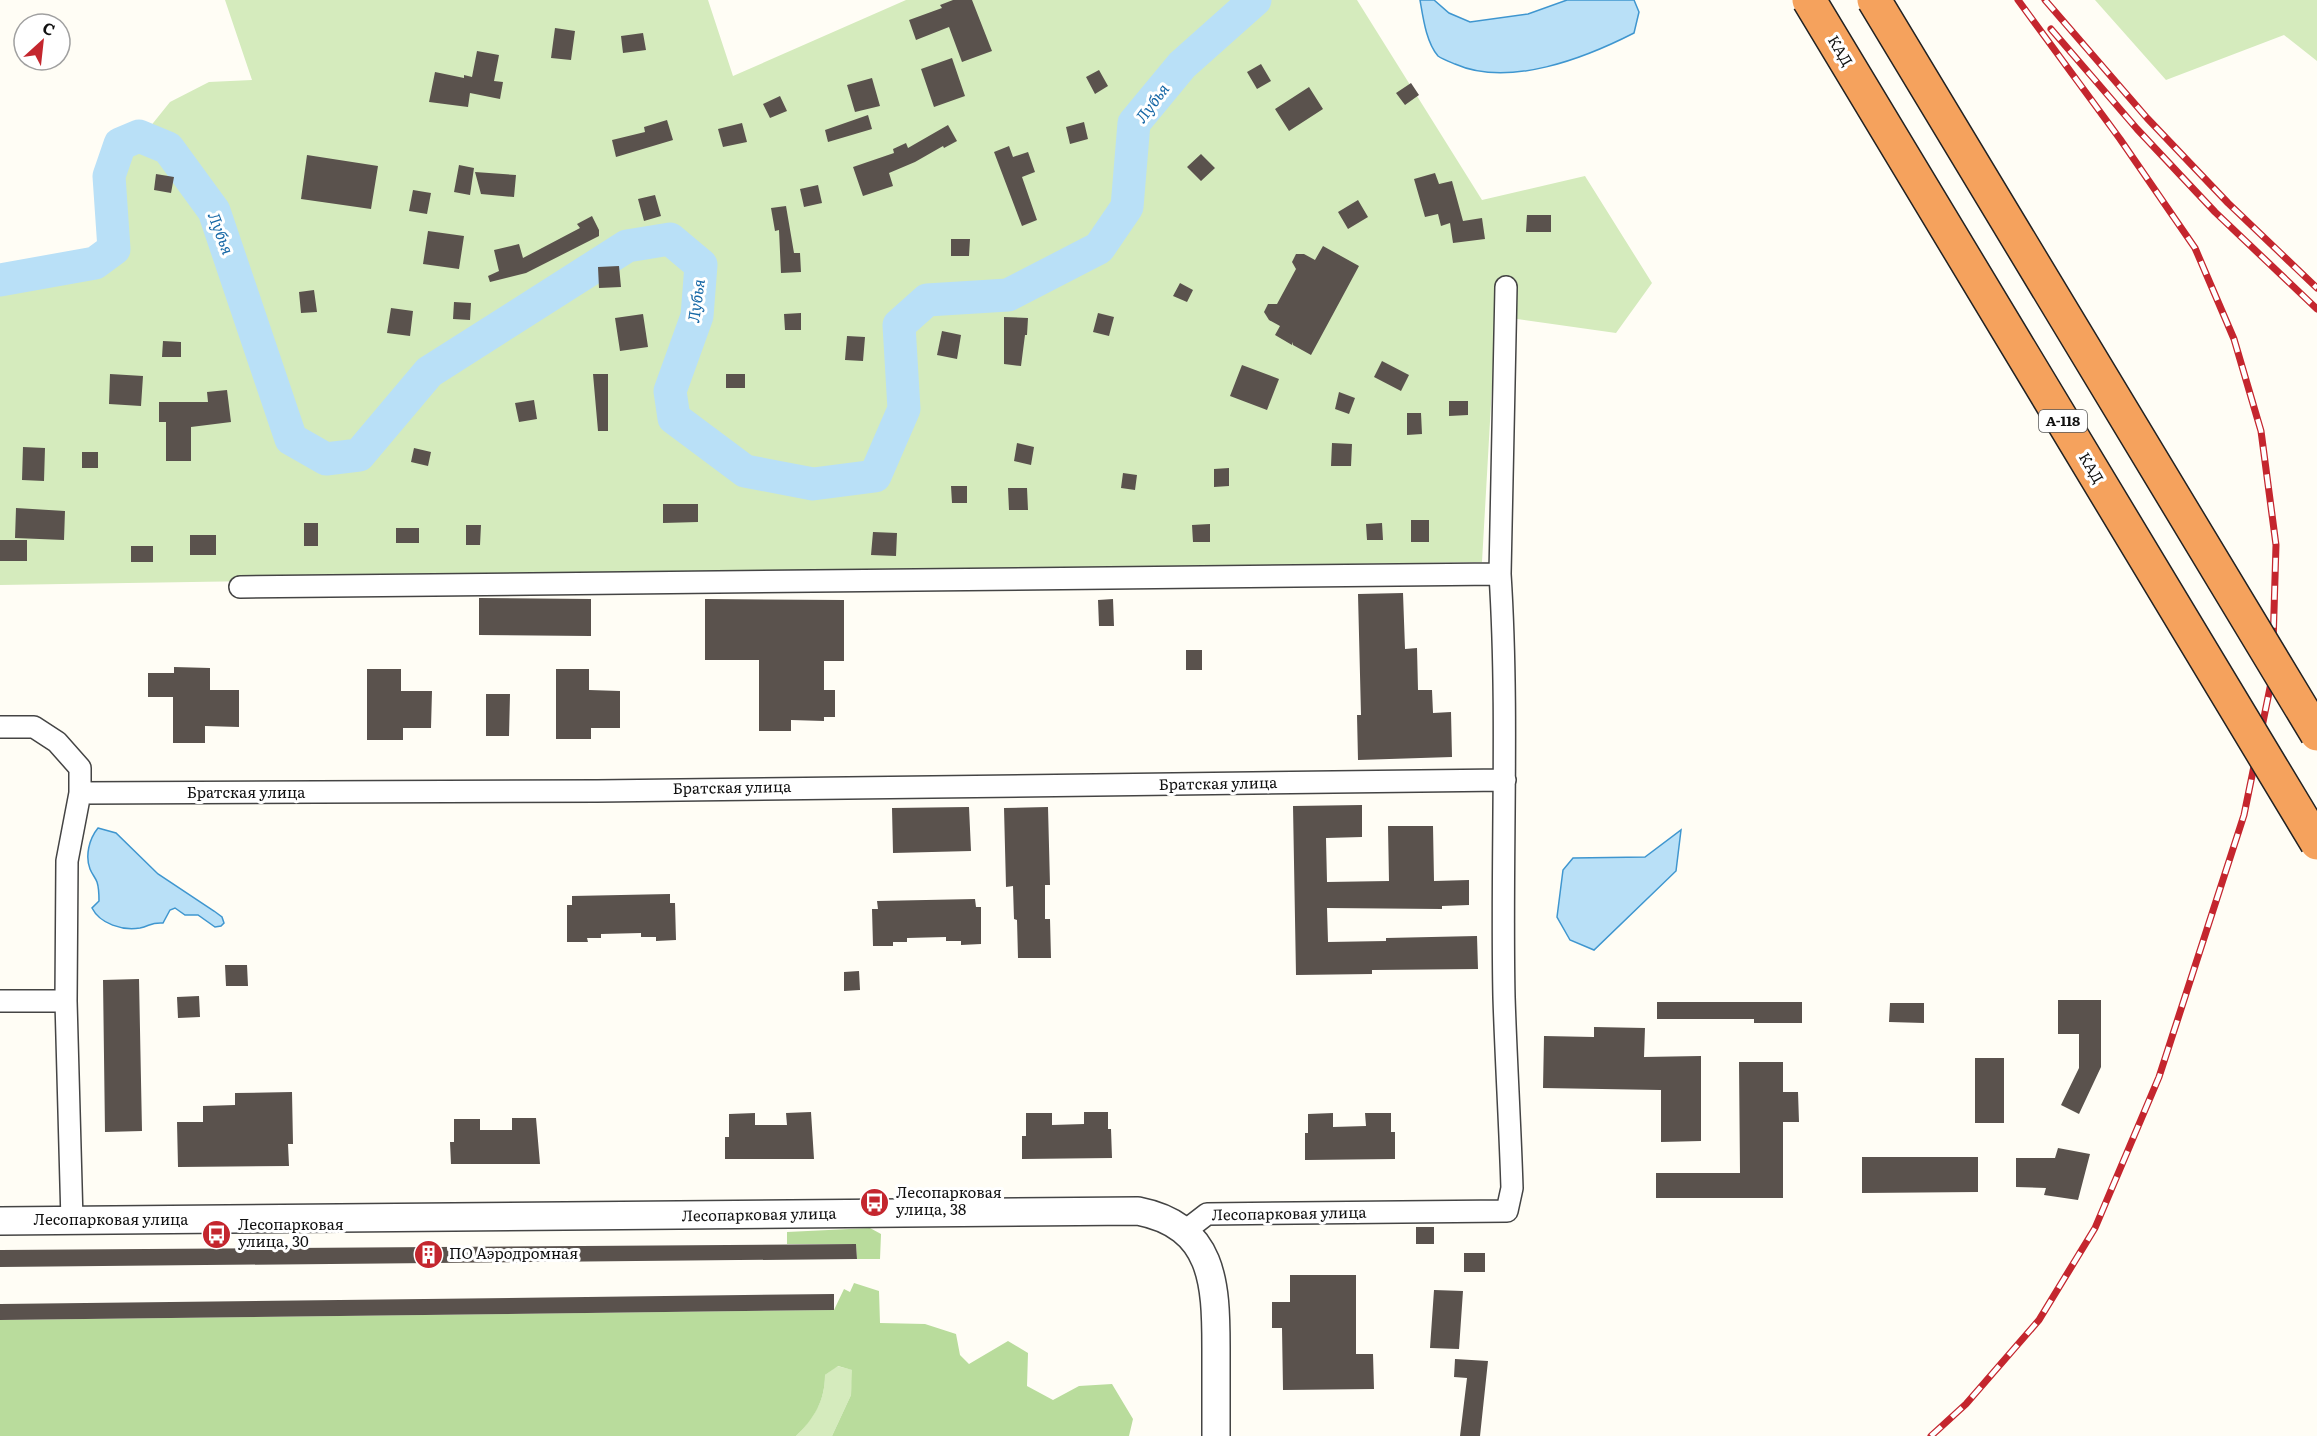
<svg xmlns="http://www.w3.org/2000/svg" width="2317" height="1436" font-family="Literata,serif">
<rect width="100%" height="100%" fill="#fffdf5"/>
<path fill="#d5ebbd" d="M225,0H708L733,76L906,0H1357L1482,200L1585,176L1652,283L1616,333L1496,316L1482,562L0,585V289L99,274L126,255L120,178L129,153L170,102L209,82L252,80Z
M2095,0H2317V61L2284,35L2166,80Z
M837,1366L853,1370L851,1395L832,1436H796C814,1418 825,1401 825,1375Z"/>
<path fill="#b9dc9c" d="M870,1228L881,1234L880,1259H857L856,1244H787V1232Z
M854,1283L879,1291L880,1323L925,1324L956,1334L960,1355L969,1364L1008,1341L1028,1353L1027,1386L1053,1400L1079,1386L1112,1384L1133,1419L1129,1436H832L851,1395L852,1370L838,1366L825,1375C825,1401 814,1419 796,1436H0V1320L834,1310L844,1289L850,1292Z"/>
<path fill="#b9e0f7" stroke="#3f96cf" stroke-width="1.5" d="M1420,0H1434L1449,13L1470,22L1528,14L1567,0H1634L1639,12L1634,33C1585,58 1509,88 1455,64C1450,62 1442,59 1438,56C1426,42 1423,17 1420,0Z
M98,828L116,833L158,874L214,911L222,917L224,923L221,926L215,927L198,915H185L175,908L170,910L163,923C151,922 150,926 140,928C123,931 100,924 92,908L99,901C99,895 99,888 97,882C95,877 92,874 90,869C85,856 89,839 98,828Z
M1681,830L1676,871L1594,950L1570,940L1557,917L1563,870L1573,858L1645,857Z"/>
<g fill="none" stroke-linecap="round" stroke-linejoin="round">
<path stroke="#b9e0f7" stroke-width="33" d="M0,280L95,263L114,249L109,176L120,144L139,136L168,148L214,211L291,439L326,459L359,455L429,372L627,246L670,239L701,265L697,316L670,391L674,418L745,471L813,484L875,476L904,409L899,325L927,300L1008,295L1099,248L1127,207L1134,123L1182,65L1255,0"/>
</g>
<path fill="#5a524d" d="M953,0H972L992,51L962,62L949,27L916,40L909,20L942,8L940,5Z
M555,28L575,31L571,60L551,58Z
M643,33L646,50L623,53L621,36Z
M477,51L499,55L494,81L503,82L500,99L470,93L468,107L429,102L435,72L464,78V75L472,77Z
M952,58L965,96L934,107L921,69Z
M1261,64L1271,81L1257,89L1247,72Z
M1099,70L1108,86L1095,94L1086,77Z
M872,78L880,106L855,112L847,85Z
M1411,83L1419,95L1405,105L1396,93Z
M1309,87L1323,109L1289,131L1275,109Z
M780,96L787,111L770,118L763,104Z
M868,115L872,129L828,142L825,130Z
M667,120L673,140L616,157L612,140L645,132L644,127Z
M1084,122L1088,139L1070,144L1066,127Z
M742,123L747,142L723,147L718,129Z
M948,125L957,141L944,148L943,146L915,162L889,173L893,186L863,196L853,167L894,153L893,149L906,143L908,148Z
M1009,146L1013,157L1028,152L1035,172L1022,177L1037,220L1022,226L994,152Z
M1201,154L1215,168L1201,181L1187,167Z
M307,155L378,166L371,209L301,199Z
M459,165L474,168L470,195L454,192Z
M475,172L516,175L514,197L481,194Z
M1435,173L1439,184L1452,181L1463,221L1482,218L1485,239L1453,243L1450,223L1441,226L1438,214L1425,217L1414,179Z
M156,174L174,177L171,193L154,190Z
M818,185L822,203L804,207L800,189Z
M413,190L431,193L427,214L409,211Z
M655,195L661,216L644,221L638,199Z
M1358,200L1368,217L1348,229L1338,212Z
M786,206L794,253H800L801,272L781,273L779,230L775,231L771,208Z
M1527,215H1551V232H1526Z
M592,216L599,230V236L526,273L490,282L488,276L499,271L494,250L519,244L523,258L580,228L577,224Z
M428,231L464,236L459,269L423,264Z
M951,239H970L969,256H951Z
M1323,246L1359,266L1311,355L1293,345V342L1292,345L1275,335L1280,326L1269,320L1264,312L1268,304H1277L1296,269L1292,262L1296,254H1304L1315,260Z
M619,266L621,287L599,288L598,267Z
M1180,283L1193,290L1187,302L1173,296Z
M314,290L317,312L301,313L299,292Z
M454,302L471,303L470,320L453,319Z
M391,308L413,311L410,336L387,333Z
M801,313V330H785L784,314Z
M1098,313L1114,317L1109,336L1093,332Z
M643,314L648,347L620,351L615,318Z
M1004,317L1028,318L1027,335H1025L1021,366L1004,364Z
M942,331L961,335L957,359L937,355Z
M847,336L865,337L863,361L845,360Z
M163,341L181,342V357H162Z
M1382,361L1409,375L1401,391L1374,377Z
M1242,365L1279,379L1267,410L1230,396Z
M110,374L143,376L141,406L109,404Z
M593,374H608V431H598Z
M726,374H745V388H726Z
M227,390L231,422L191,427V461H166V422H159V402H208L207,392Z
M1339,392L1355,398L1349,414L1335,409Z
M534,400L537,419L519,422L515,403Z
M1449,401H1468V415L1449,416Z
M1407,413H1421L1422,434L1407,435Z
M1017,443L1034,447L1031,465L1014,461Z
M1332,443L1352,444L1351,466H1331Z
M23,447L45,448L44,481L22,480Z
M414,448L431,452L428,466L411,462Z
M82,452H98V468H82Z
M1229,468V486L1214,487V469Z
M1123,473L1137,475L1135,490L1121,488Z
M951,486H967V503H952Z
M1008,488H1027L1028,510H1009Z
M663,504H698V522L663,523Z
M16,508L65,511L64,540L15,538Z
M1411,520H1429V542H1411Z
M304,523H318V546H304Z
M1382,523L1383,540H1367L1366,524Z
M1210,524V542H1193L1192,525Z
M466,525H481L480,545H466Z
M396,528H419V543H396Z
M873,532L897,533L896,556L871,555Z
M190,535H216V555H190Z
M0,540H27V561H0Z
M131,546H153V562H131Z
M1403,593L1405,649L1417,648L1418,690H1432L1433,713L1451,712L1452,757L1358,760L1357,715H1361L1358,594Z
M479,598L591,599V636L479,635Z
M705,599L844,600V661H824V690H835V717H824V721L791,720V731H759V660H705Z
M1113,599L1114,626H1099L1098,600Z
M1186,650H1202V670H1186Z
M174,667L210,668V690H239V727L205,726V743H173V697H148V673H174Z
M367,669H401V691H432L431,728H403V740H367Z
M556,669H589V690L620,691V728H591V739H556Z
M486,694H510L509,736H486Z
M1362,805V837L1326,838L1327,882L1389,881L1388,826H1433L1434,881L1469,880V905L1442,906V909L1327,908L1328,942L1386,941V938L1477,936L1478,969L1372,970V974L1296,975L1293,806Z
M969,807L971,851L893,853L892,808Z
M1048,807L1050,885H1045V919H1050L1051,958H1018L1017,920L1014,919L1013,886L1006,887L1004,808Z
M670,894V903H675L676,940L656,941V937H641V933L601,934V938H587L588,942H567V905H572V896Z
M975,899L976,907H981V944L961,945V941H946V937L907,938V942H893V946H873L872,909H878L877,901Z
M225,965H247L248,986H226Z
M859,971L860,990L844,991V972Z
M139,979L142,1131L105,1132L103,980Z
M199,996L200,1017L178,1018L177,997Z
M2058,1000H2101V1067L2079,1114L2061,1105L2079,1068V1034H2058Z
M1657,1002H1802V1023H1754V1019H1657Z
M1890,1003H1924V1023L1889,1022Z
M1594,1027L1645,1028L1644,1057L1701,1056V1141L1661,1142V1090L1543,1088L1544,1036L1594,1037Z
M1975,1058H2004V1123H1975Z
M1739,1062H1783V1092H1798L1799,1122H1783V1198H1656V1173H1740Z
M292,1092L293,1144H288L289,1166L178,1167L177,1122H203V1106L235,1105V1093Z
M811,1112L814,1159H725V1137H729V1114L755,1113V1125H787L786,1113Z
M1084,1112H1108V1129H1111L1112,1158L1022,1159V1136H1026V1113H1052V1125L1084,1124Z
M1333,1113V1127L1366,1126L1365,1113H1391V1132H1395V1159L1305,1160V1133H1308V1114Z
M512,1118H536L540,1164H451L450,1142H454V1119H480V1130H512Z
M2058,1148L2090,1154L2078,1200L2044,1195L2046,1188L2016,1187V1158H2055Z
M1862,1157H1978V1192L1862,1193Z
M1416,1227H1434V1244H1416Z
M856,1244L857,1259L0,1267V1250Z
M1464,1253H1485V1272H1464Z
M1290,1275H1356V1354H1373L1374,1389L1283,1390L1282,1328H1272V1302H1290Z
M1434,1290L1463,1291L1459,1349L1430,1348Z
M834,1294V1310L0,1320V1304Z
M1455,1359L1488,1361L1480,1436H1460L1467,1378L1454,1377Z"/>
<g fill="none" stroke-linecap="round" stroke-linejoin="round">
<defs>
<path id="minor" d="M240,587L1500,574
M0,727H34L57,742L80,768V793L67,861L66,1001L72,1221
M80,793L597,791L1505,780
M0,1001H66
M1185,1231L1207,1214L1507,1211L1512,1188C1510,1124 1506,1060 1504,997C1501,856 1509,715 1500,574L1506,287"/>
<path id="tertiary" d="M0,1221L1138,1211C1214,1226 1216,1283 1216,1348C1216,1377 1216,1407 1216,1436"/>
</defs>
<use href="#minor" stroke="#444" stroke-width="24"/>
<use href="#tertiary" stroke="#444" stroke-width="30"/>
<use href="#minor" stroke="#fff" stroke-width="21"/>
<use href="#tertiary" stroke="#fff" stroke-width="27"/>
<defs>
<path id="rail" d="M2045,0L2147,118L2228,203L2317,288
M2051,29L2137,129L2215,212L2317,309
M1931,1436L1966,1404L2039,1320L2095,1228L2159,1077L2244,815L2272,678L2276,545L2261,431L2234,339L2195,248L2120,139L2018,0"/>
</defs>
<use href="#rail" stroke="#c4262e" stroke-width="7"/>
<use href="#rail" stroke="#fff" stroke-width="4.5" stroke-dasharray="14" stroke-linecap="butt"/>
<defs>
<path id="motorway-bridge" d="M1809,0L2317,843
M1874,0L2317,734"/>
</defs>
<use href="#motorway-bridge" stroke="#222" stroke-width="36" stroke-linecap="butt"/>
<use href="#motorway-bridge" stroke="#f5a25d" stroke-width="33"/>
</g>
<defs>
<symbol id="bus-disc" viewBox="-11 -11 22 22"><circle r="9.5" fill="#c4262e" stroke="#fff"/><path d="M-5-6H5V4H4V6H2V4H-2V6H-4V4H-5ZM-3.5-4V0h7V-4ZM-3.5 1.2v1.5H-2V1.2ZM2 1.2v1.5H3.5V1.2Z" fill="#fff"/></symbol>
<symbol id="building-disc" viewBox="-11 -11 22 22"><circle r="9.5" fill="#c4262e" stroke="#fff"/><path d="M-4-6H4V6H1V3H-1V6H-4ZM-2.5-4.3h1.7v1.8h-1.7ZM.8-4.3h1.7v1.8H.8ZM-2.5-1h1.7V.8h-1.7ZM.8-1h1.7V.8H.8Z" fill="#fff"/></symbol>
</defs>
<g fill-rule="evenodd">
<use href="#bus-disc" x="858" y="1186" width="33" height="33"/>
<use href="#bus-disc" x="200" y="1218" width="33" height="33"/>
<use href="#building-disc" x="412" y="1238" width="33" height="33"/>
</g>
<g text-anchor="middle" stroke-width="6" stroke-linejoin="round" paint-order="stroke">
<rect fill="#fff" stroke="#585858" stroke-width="1.5" x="2039" y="410" width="48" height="22" rx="4.5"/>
<g font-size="14" font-weight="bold" fill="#111">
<text x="2063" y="426">А-118</text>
</g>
<g font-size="15" fill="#111" stroke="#fff">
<text transform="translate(1840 51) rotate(59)" y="5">КАД</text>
<text transform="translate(2091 468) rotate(59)" y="5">КАД</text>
<text transform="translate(1218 784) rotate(-1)" y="5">Братская улица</text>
<text transform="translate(732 788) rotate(-1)" y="5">Братская улица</text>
<text x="246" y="798">Братская улица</text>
<text transform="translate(1289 1214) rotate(-1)" y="5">Лесопарковая улица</text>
<text transform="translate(759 1215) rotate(-1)" y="5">Лесопарковая улица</text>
<text x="111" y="1225">Лесопарковая улица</text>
</g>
<g font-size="15" fill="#111" stroke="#fff" text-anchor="start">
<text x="896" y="1198">Лесопарковая<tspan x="896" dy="17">улица, 38</tspan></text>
<text x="238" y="1230">Лесопарковая<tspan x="238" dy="17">улица, 30</tspan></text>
<text x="449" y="1259">ПО Аэродромная</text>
</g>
<g font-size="16" font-style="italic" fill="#1768a6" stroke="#fff">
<text transform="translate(1152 103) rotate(-53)" y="6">Лубья</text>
<text transform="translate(221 233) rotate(69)" y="6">Лубья</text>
<text transform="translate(696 301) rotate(-82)" y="6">Лубья</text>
</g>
</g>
<g transform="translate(42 42) rotate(27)"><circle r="28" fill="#ffffff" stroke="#a0a0a0" stroke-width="1.5"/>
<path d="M0-4.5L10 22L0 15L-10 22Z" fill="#c4262e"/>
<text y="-9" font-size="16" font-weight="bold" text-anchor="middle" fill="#111111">С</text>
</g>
</svg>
